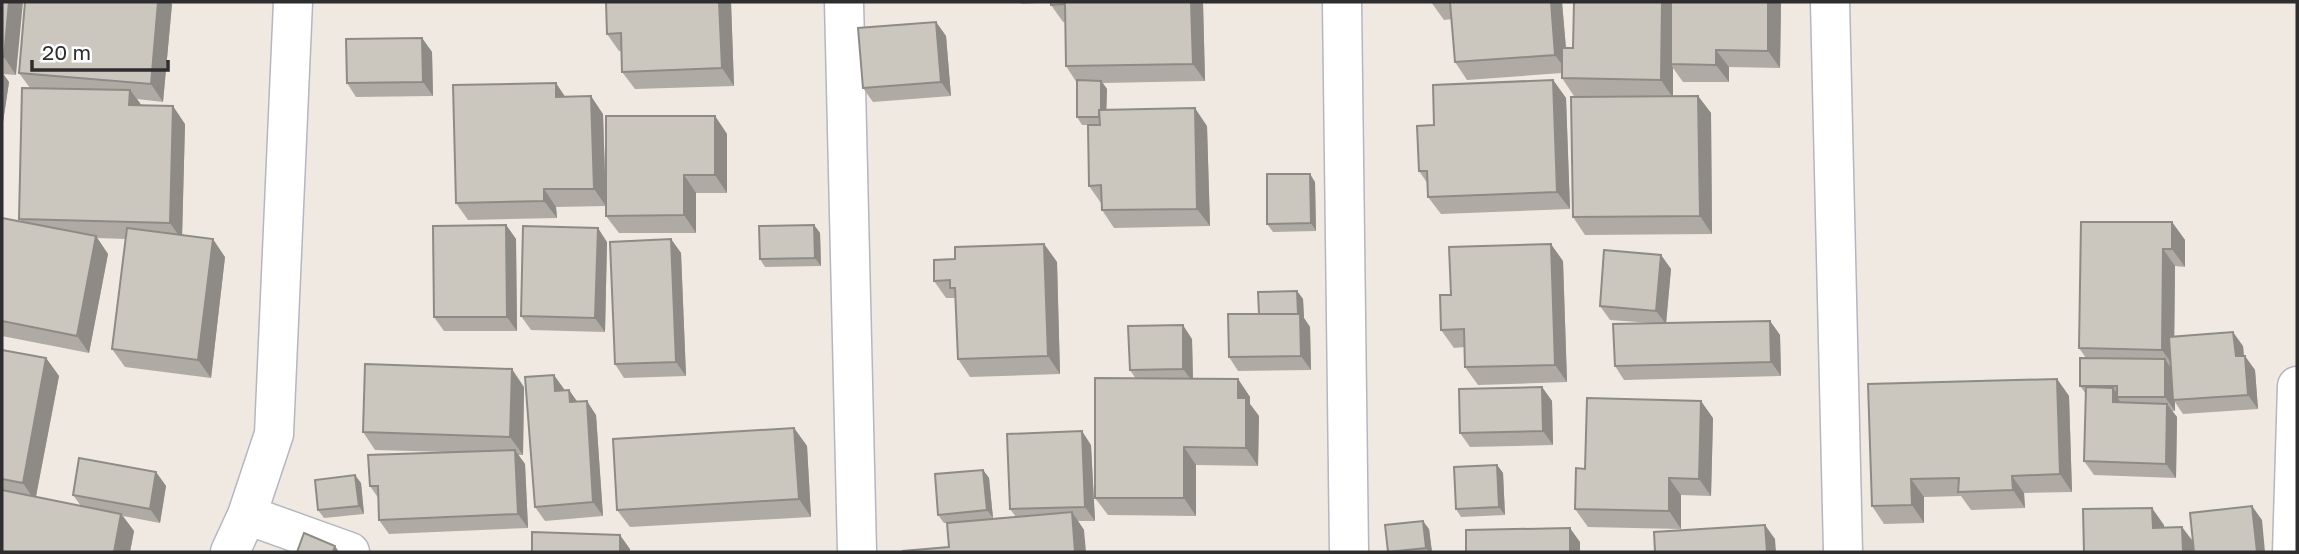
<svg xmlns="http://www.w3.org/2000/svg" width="2299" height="554" font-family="'Golos Text',sans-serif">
<rect width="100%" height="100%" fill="#efe9e1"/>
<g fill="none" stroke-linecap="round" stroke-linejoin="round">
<defs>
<path id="minor" d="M844,2L857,552
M1342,2L1349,552
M1830,2L1843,552
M247,515L350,552
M230,552L247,515L274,434L293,2
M2292,552L2297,386"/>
</defs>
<use href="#minor" stroke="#b4b7c1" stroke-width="41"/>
<use href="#minor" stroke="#fff" stroke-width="38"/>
</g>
<path fill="#afaba4" d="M2,2L16,75L3,74L9,82L2,129Z
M606,2H731L734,86L635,89L622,72V51H619L607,34Z
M1020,2H1203L1205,81L1103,83L1107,89L1106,110L1207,126L1210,226L1114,228L1102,210L1101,203L1089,186L1100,125H1082L1077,117V83L1066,66L1065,22H1063L1051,5V2L1022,4Z
M1431,2H1562L1566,48H1573L1574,2H1781L1780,68L1729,67V82H1683L1673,68V96H1698L1711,113L1712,234L1585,235L1573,217L1622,97L1574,96L1562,78V73L1467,80L1455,62L1452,19L1444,20Z
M172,4L163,102L137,99L141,105L185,124L182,235L225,257L211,378L125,367L112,349L126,239L97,238L108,254L89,353L2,336V220L21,221L19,219L30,88L19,73Z
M936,22L946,36L951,96L873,102L863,88Z
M422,38L432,52L433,96L356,97L347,83Z
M1553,80L1566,98L1570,209L1441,214L1428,197V184L1419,171L1434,125Z
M566,97L603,114L606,206L556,207L557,218L468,220L456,203Z
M715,116L727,134V193H696V233H619L606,216Z
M1315,182L1316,231L1273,232L1267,224Z
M2172,222L2185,240V267L2175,266L2174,337L2243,346L2244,356L2255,370L2258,409L2183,414L2175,402V411H2172L2177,417L2176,478L2094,475L2084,461L2086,394L2080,386L2086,358L2079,348Z
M506,225L516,239L517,331H444L434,317Z
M814,225L820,233L821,266L765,267L760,259Z
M671,239L681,253L686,376L624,378L615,364Z
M607,242L605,332L531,330L521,316Z
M1044,244L1057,262L1060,374L970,377L958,359L956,298H946L934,281L955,259Z
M1661,255L1671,269L1666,323L1770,321L1780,335L1781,376L1624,380L1615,366L1652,323L1610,320L1600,306Z
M1563,261L1567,382L1478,385L1465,367V347L1454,348L1441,330L1451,295Z
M1297,291L1303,299L1304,318L1310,327L1311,370L1238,371L1229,357L1259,314Z
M1192,339L1193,379H1238L1250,397V404L1259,416L1258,466L1196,465V516L1108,515L1095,498L1136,379L1130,370Z
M2,350L46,358L59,376L36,497L81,506L73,495L156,472L166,486L160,523L123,516L134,531L130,552H2Z
M2057,379L2069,396L2072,492L2024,493L2025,508L1971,510L1961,496L1924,497V523L1884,524L1872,506Z
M524,387L523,455H518L525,464L528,528L389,534L379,520V499L370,486L448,452L375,450L363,432Z
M1542,387L1552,401L1553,445L1470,447L1460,433Z
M564,389V391L569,390L577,402L596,415L603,516L545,521L535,507Z
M1713,418L1711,496L1681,495V529L1588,527L1575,509L1585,469Z
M794,428L807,446L811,517L630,527L617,510Z
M1091,445L1095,521H1078L1084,530L949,547L947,523H944L938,515L983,470L989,478L993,518L1016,517L1010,509Z
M1497,465L1503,473L1505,515L1461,517L1456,509Z
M361,483L364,514L324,518L318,510Z
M1429,529L1432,552H1388Z"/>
<path fill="#8e8b86" d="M9,2H23L16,75L4,57Z
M158,2H170L172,4L163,102L151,84Z
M719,2H731L734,86L722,68Z
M1191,2H1203L1205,81L1193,64Z
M1551,2H1562L1568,73L1555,55Z
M1662,2H1674L1671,64L1673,68V98L1661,80Z
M1768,2H1781L1780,68L1768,51Z
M936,22L946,36L951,96L941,82Z
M422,38L432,52L433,96L423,82Z
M1716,50L1729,67V82L1716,65Z
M2,72L9,82L2,129Z
M1553,80L1566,98L1570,209L1557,192Z
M1101,81L1107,89L1106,125L1101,117Z
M556,83L568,101L556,97Z
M130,90L143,107L129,105Z
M591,96L603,114L606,206L594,189Z
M1698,96L1711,113L1712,234L1700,216Z
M173,106L185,124L182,240L170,223Z
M1195,108L1207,126L1210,226L1197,209Z
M715,116L727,134V193L715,175Z
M1310,174L1315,182L1316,231L1311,223Z
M684,175L696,193V233L684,215Z
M544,189L556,207L557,218L544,201Z
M2172,222L2185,240V267L2172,249Z
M506,225L516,239L517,331L507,317Z
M814,225L820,233L821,266L815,258Z
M598,228L607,242L605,332L595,318Z
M96,236L108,254L89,353L77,336Z
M213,239L225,257L211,378L198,360Z
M671,239L681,253L686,376L676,362Z
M1044,244L1057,262L1060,374L1048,356Z
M1551,244L1563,261L1567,382L1555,365Z
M2163,249L2175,266L2174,367L2162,350Z
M1661,255L1671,269L1666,324L1656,311Z
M1297,291L1303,299L1304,318L1310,327L1311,370L1301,356Z
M1770,321L1780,335L1781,376L1771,362Z
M1183,325L1192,339L1193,382L1183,369Z
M2233,332L2243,346L2245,370L2236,356Z
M2245,356L2255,370L2258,409L2248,395Z
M46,358L59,376L35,501L23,483Z
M2165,359L2174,373L2173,400L2175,402V411L2165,397Z
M512,369L524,387L523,455L510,437Z
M554,375L564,389L565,405L555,391Z
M1238,379L1250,397V404L1259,416L1258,466L1246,448L1238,398Z
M2057,379L2069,396L2072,492L2060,474Z
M1542,387L1552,401L1553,445L1543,431Z
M2113,388L2120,397H2117L2123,406L2113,402Z
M569,390L579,404L570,402Z
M587,401L596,415L603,516L593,502Z
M1701,401L1713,418L1711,496L1699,479Z
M2167,404L2177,417L2176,478L2166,464Z
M794,428L807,446L811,517L799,499Z
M1082,431L1091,445L1095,521L1085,507Z
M1184,447L1196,465V516L1184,498Z
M515,450L525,464L528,528L518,514Z
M1497,465L1503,473L1505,515L1499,507Z
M983,470L989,478L993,518L987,510Z
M156,472L166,486L160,523L150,509Z
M355,475L361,483L364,514L359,506Z
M2012,476L2024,493L2025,508L2013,490Z
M1669,478L1681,495V529L1669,511Z
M1911,479L1924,497V523L1912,505Z
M2252,506L2262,520L2265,552H2257Z
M2152,508L2164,525L2165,545L2153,528Z
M1072,512L1084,530L1086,552H1075Z
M121,514L134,531L130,552H114Z
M1423,521L1429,529L1432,552H1429L1426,548Z
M1765,525L1775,539L1776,552H1767Z
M2182,527L2195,544V552H2183Z
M1570,528L1580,542V552H1570Z
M620,535L630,549V552H620Z
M335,546L339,552H333Z"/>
<path fill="#cbc7bf" stroke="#8e8b86" stroke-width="2" d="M2,2H9L4,57H2Z
M25,2H158L151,84L19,73Z
M606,2H719L722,68L622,72L621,33L607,34Z
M1051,2H1191L1193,64L1066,66L1065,4L1051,5Z
M1450,2H1551L1555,55L1455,62Z
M1574,2H1662L1661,80L1562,78V48H1573Z
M1671,2H1768V51L1716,50V65L1671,64Z
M936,22L941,82L863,88L858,28Z
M422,38L423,82L347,83L346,39Z
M1077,80L1101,81V110H1099V117H1077Z
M1553,80L1557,192L1428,197L1427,171H1419L1417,126L1434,125L1433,85Z
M556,83V97L591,96L594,189H544V201L456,203L453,85Z
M22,88L130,90L129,105L173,106L170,223L19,219Z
M1698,96L1700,216L1573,217L1571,97Z
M1195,108L1197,209L1102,210L1101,185L1089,186L1088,125H1100L1099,110Z
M606,116H715V175H684V215L606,216Z
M1267,174H1310L1311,223L1267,224Z
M2,218L96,236L77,336L2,321Z
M2081,222H2172V249H2163L2162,350L2079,348Z
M506,225L507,317H434L433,226Z
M814,225L815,258L760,259L759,226Z
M523,226L598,228L595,318L521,316Z
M127,228L213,239L198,360L112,349Z
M671,239L676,362L615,364L610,242Z
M1044,244L1048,356L958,359L955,288H950V280L934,281V260L955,259V247Z
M1551,244L1555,365L1465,367L1464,329L1441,330L1440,295H1451L1449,247Z
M1604,250L1661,255L1656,311L1600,306Z
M1297,291L1298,314H1259L1258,292Z
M1228,314H1300L1301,356L1229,357Z
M1770,321L1771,362L1615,366L1613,324Z
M1183,325V369L1130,370L1128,326Z
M2233,332L2236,356H2245L2248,395L2173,400L2169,337Z
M2,350L46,358L23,483L2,479Z
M2080,358L2165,359V397H2117V386H2080Z
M365,364L512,369L510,437L363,432Z
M554,375L555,391L569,390L570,402L587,401L593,502L535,507L525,377Z
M1095,378L1238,379V398H1246V448L1184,447V498H1095Z
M2057,379L2060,474L2012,476L2013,490L1958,492L1959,478L1911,479L1912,505L1872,506L1868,384Z
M1542,387L1543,431L1460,433L1459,389Z
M2086,387L2113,388V402L2167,404L2166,464L2084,461Z
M1587,398L1701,401L1699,479L1669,478V511L1575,509L1576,468L1585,469Z
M794,428L799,499L617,510L613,439Z
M1082,431L1085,507L1010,509L1007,434Z
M515,450L518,514L379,520L378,486H370L368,455Z
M79,458L156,472L150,509L73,495Z
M1497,465L1499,507L1456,509L1454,467Z
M983,470L987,510L938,515L935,474Z
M355,475L359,506L318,510L315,480Z
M2,490L121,514L114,552H2Z
M2252,506L2257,552H2194L2190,513Z
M2152,508L2153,528L2182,527L2183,552H2084L2083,509Z
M1072,512L1075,552H903V551L949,547L947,523Z
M1423,521L1426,548L1388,552L1385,525Z
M1765,525L1767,552H1655L1654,532Z
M1570,528V552H1466V530Z
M532,532L620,535V552H532Z
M304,533L335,546L333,552H297Z"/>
<rect width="2299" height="554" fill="none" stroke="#2e2e2e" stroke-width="7"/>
<path d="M32 60v10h136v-10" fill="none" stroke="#2e2e2e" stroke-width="3.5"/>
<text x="42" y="60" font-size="21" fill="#2e2e2e" stroke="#ffffff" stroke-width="5" paint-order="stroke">20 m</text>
</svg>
